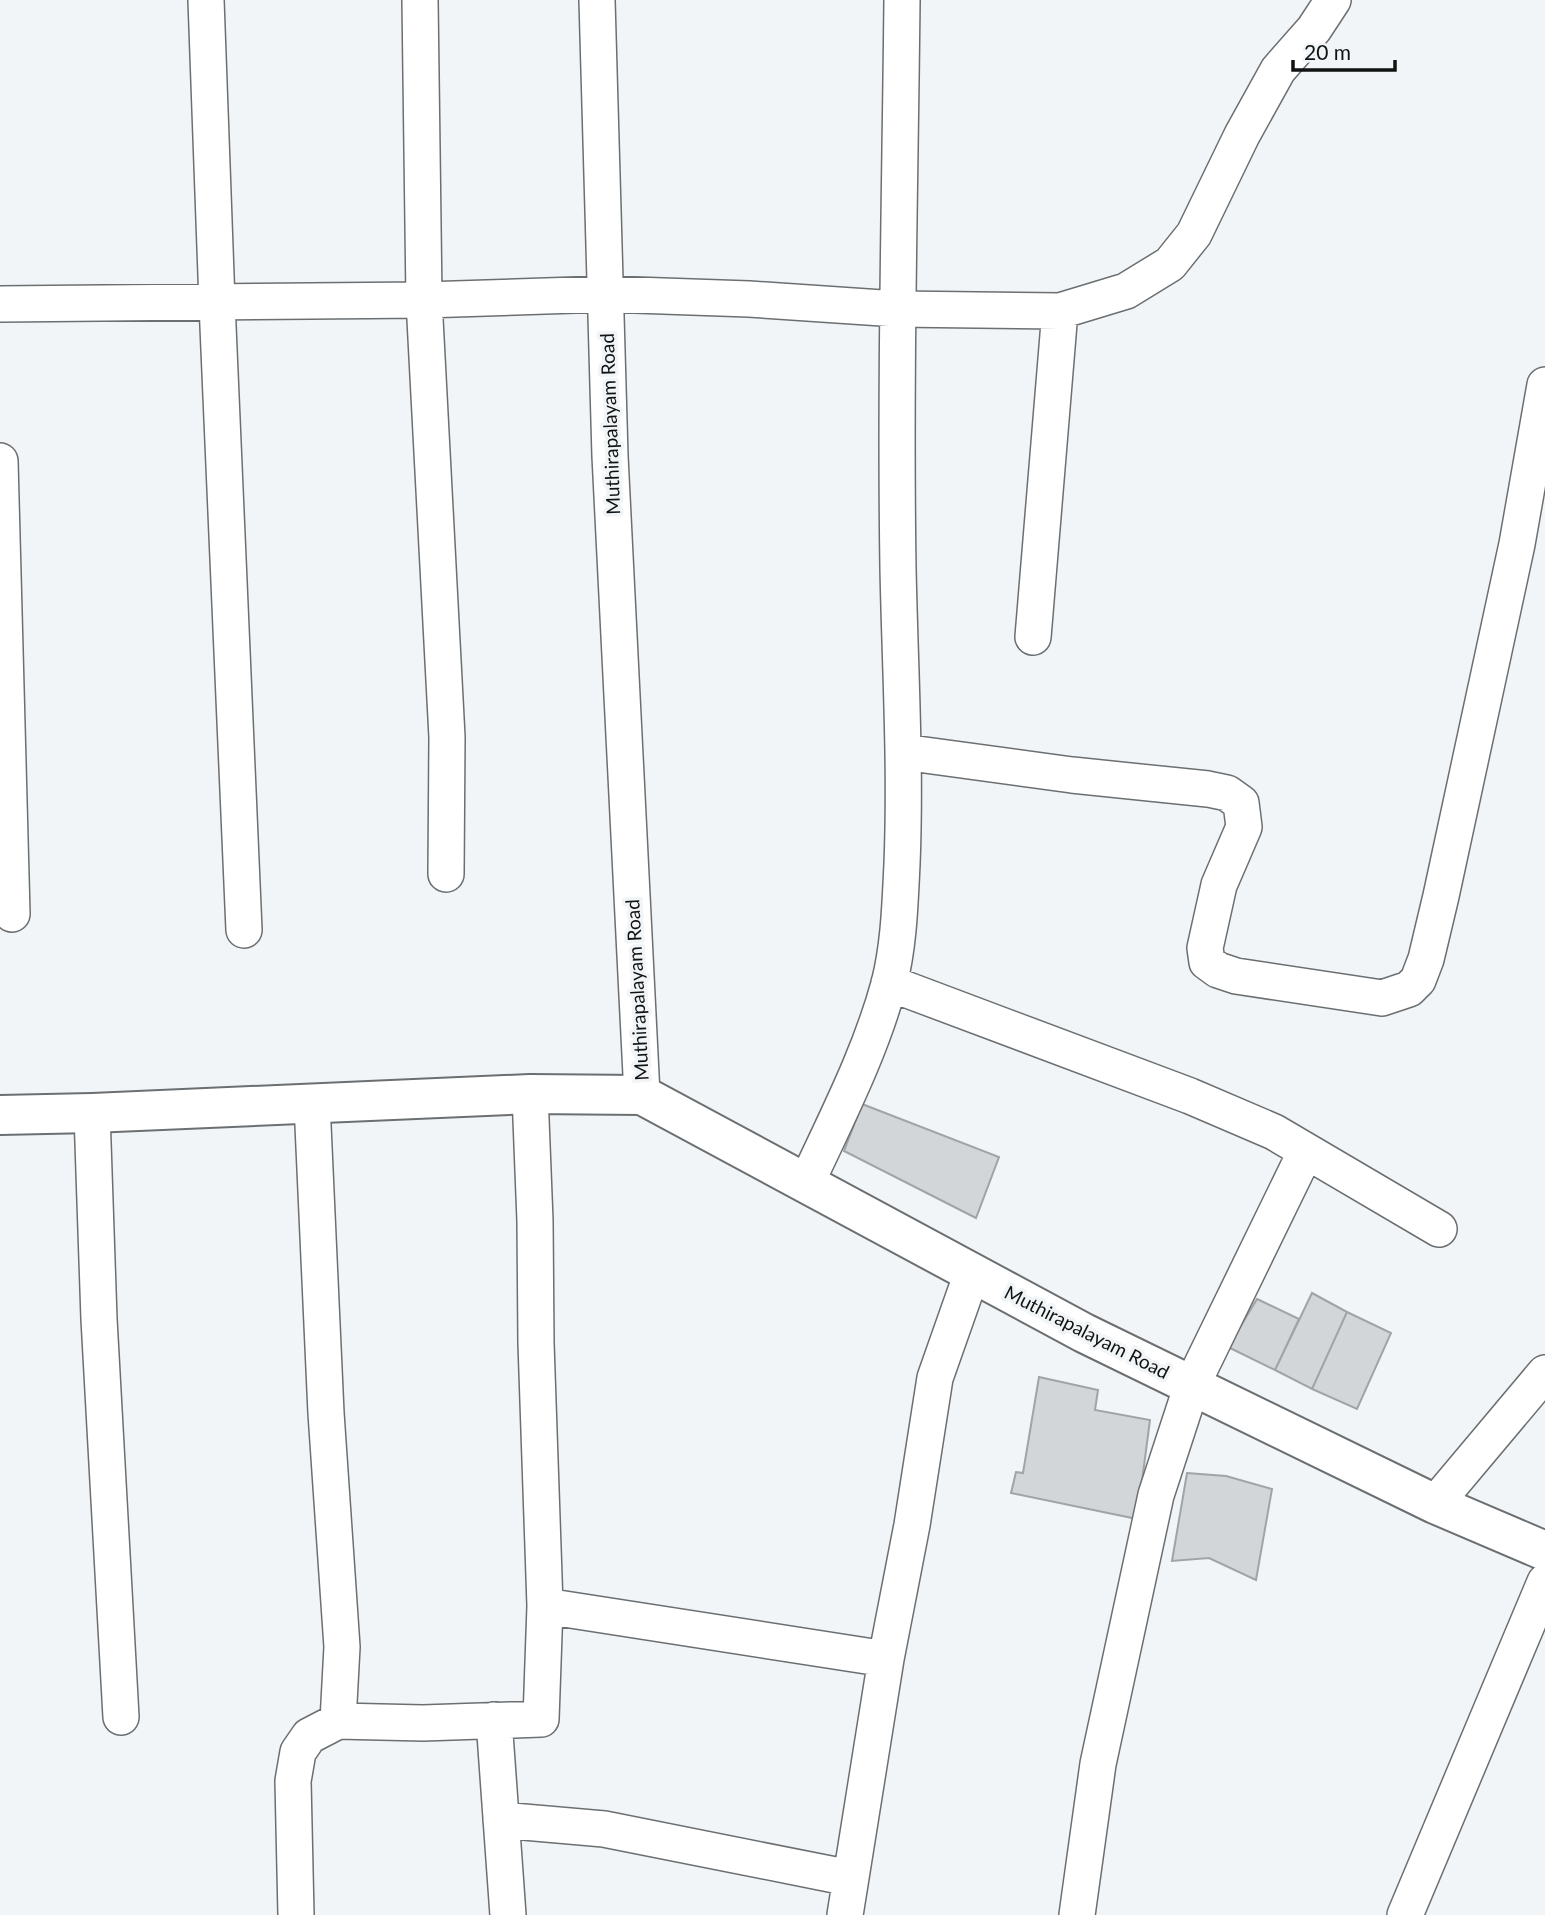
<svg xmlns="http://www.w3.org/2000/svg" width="1545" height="1915" font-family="Lato,sans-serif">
<rect width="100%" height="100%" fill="#f1f5f7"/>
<path fill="#d2d6d8" stroke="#a0a4a6" stroke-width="2" d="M862,1104L999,1157L976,1218L844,1151Z
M1312,1293L1347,1312L1312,1389L1275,1370Z
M1257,1299L1299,1319L1275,1370L1228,1347Z
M1347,1312L1391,1333L1357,1409L1312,1389Z
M1039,1377L1098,1390L1095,1410L1150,1420L1137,1519L1011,1493L1016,1472L1023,1473Z
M1187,1473L1226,1476L1272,1489L1256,1580L1209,1558L1172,1561Z"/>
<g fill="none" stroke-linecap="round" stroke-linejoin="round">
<defs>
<path id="minor" d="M206,0L217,303L244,930
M420,0L424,300L447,737L446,874
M597,0L610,456L642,1095
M0,304L424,300L606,294L749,299L897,309L1060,311L1126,291L1170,264L1194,234L1242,135L1278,70L1314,29L1333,0
M0,461L12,914
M1033,637L1060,311
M903,752L1072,775L1208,789L1227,793L1241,803L1244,827L1219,885L1205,948L1207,962L1218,970L1236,976L1382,998L1409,989L1418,980L1426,959L1441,896L1517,544L1545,385
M889,983L1190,1096L1274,1132L1439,1229
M312,1103L326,1413L342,1647L338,1721
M92,1113L99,1319L121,1717
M806,1184C836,1119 870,1054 889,984C899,945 900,904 902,864C906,765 900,667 898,568C895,379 900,189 902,0
M1435,1504L1545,1373
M545,1606L886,1659
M494,1720L508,1915
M501,1820L604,1829L850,1878
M296,1915L293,1781L298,1752L309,1736L338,1721L423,1723L541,1719L545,1606L536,1343L535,1221L530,1094
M845,1915L886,1659L912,1525L935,1378L972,1273
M1077,1915L1098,1764L1156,1495L1192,1385L1306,1151
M1405,1915L1545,1582"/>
<path id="tertiary" d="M0,1115L92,1113L530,1094L642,1095L1084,1333L1435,1504L1545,1551"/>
</defs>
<use href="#minor" stroke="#6b6f71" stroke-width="38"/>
<use href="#tertiary" stroke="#6b6f71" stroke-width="42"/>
<use href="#minor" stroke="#fff" stroke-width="35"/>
<use href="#tertiary" stroke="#fff" stroke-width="38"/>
</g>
<g text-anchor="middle" stroke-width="7" stroke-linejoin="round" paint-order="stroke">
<g font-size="19" fill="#111313" stroke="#f1f5f7">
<text transform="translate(610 424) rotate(-92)" y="7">Muthirapalayam Road</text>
<text transform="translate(637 990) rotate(-93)" y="7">Muthirapalayam Road</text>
<text transform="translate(1087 1332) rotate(27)" y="7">Muthirapalayam Road</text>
</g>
</g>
<path d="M1293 60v10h102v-10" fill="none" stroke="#111313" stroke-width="3.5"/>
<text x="1304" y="60" font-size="21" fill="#111313" stroke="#f1f5f7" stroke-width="5" paint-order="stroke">20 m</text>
</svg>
